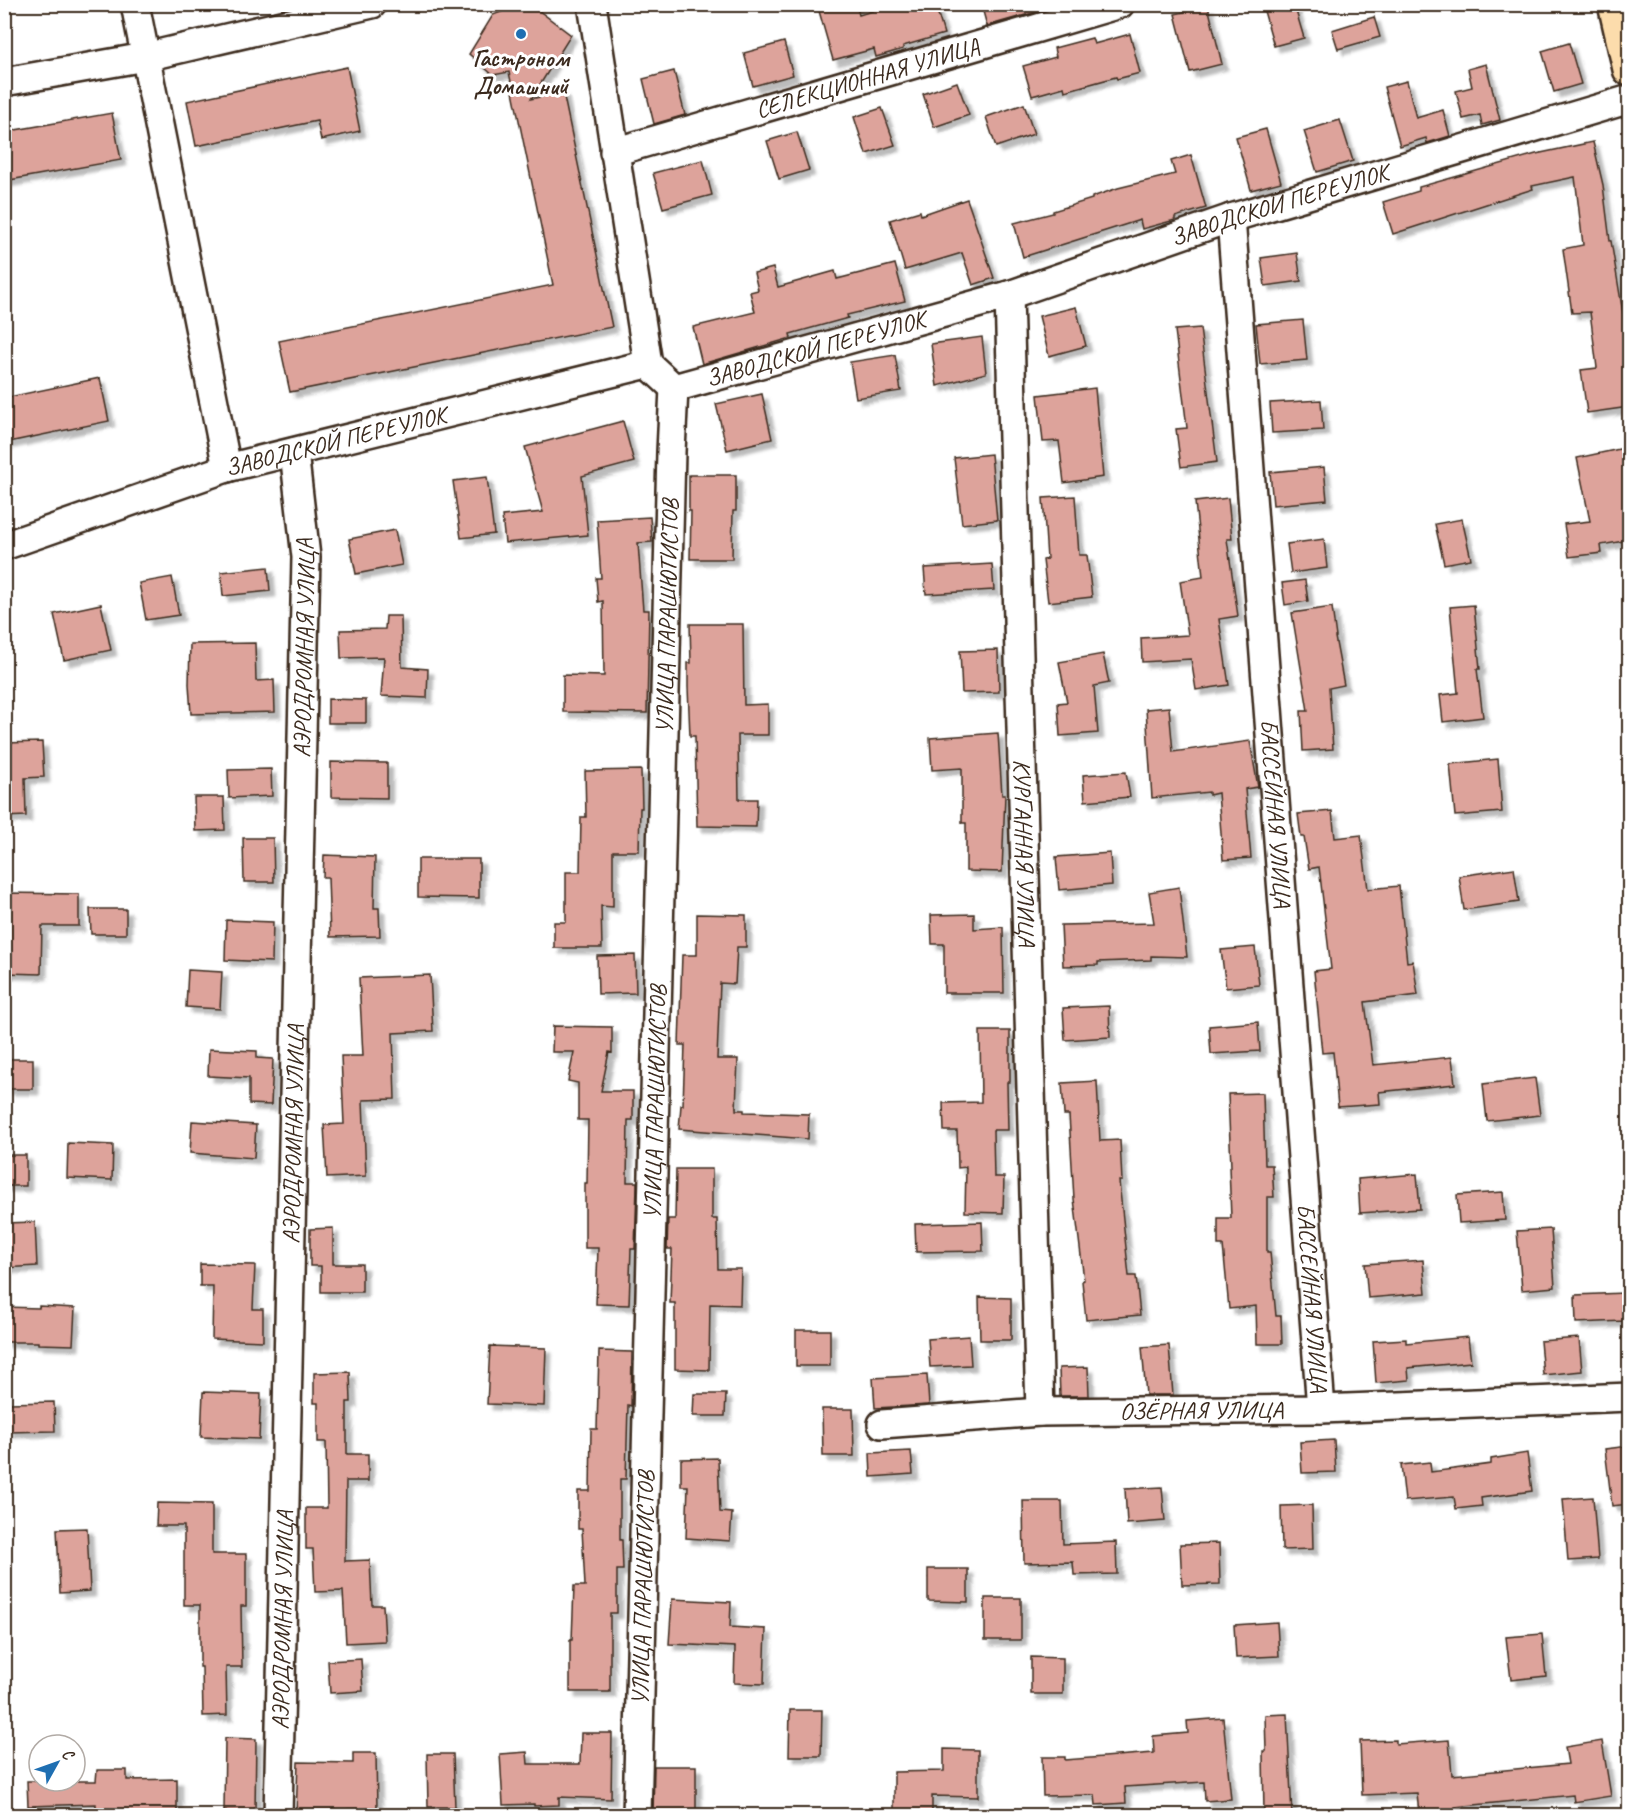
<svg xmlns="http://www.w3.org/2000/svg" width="1634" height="1820" font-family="Caveat,sans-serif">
<defs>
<filter id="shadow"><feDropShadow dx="5.5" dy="5.5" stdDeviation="1.5" flood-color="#0004"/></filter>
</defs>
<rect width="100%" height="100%" fill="#fff"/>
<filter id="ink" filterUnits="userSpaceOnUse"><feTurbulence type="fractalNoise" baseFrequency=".0167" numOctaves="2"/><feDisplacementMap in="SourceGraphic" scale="12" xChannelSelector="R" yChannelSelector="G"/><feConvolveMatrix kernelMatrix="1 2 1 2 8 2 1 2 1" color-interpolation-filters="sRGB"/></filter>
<g filter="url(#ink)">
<path fill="#dda39b" stroke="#3b2a1e" stroke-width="1.5" filter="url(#shadow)" d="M522,4H530L571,35L531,99L563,92L612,327L290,392L279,341L553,285L509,72L493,75L469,54L493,15Z
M817,4H856L859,15L894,4H935L944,34L903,46V49L876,57L874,49L833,60Z
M981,4H1042L1043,10L987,26Z
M1262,4H1294L1304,38L1274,46Z
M1208,6L1222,64L1190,72L1175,14Z
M1374,17L1380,37L1338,49L1332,30Z
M1130,34L1140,73L1117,79L1116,77L1065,91L1064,87L1032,96L1023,66L1056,57L1054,48L1092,38L1094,44Z
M784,42L793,75L753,86L744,53Z
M1569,43L1581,84L1554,92L1542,51Z
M1486,64L1500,120L1482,125L1480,115L1463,119L1456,91L1472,87L1468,69Z
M347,67L360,131L321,140L317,121L196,146L187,101Z
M674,71L685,115L654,124L643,79Z
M1407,81L1416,118L1443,110L1450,136L1427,143L1426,138L1400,146L1384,87Z
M957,82L969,115L934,127L923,94Z
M1024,104L1034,134L996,147L986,117Z
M882,108L895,145L866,154L854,117Z
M112,113L121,160L4,181V132Z
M1340,120L1353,161L1317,172L1304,131Z
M1266,129L1281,182L1251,190L1236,137Z
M797,132L809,170L779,179L767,141Z
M1593,142L1603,185L1610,241H1611L1623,313H1628L1629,327V407L1587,413L1581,370L1597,368L1590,312L1572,313L1563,249L1583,245L1575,177L1532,186L1533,189L1393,234L1383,202L1419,191V187L1462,175L1536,154Z
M1191,155L1206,208L1175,217V220L1142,229L1140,220L1023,257L1014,223L1053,213V211L1092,199V197L1118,188L1175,174L1171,161Z
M703,160L712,195L663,208L653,173Z
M967,199L994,278L973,285L962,253L905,270L890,220L920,211L921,215Z
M1297,253L1301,281L1265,286L1261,258Z
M895,264L905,301L847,315L848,318L790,334L791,338L702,364L693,327L755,312L750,292L758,290L754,273L773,268L778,287L835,271L837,279Z
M1076,307L1086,346L1049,356L1039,316Z
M1303,320L1307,360L1260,364L1256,324Z
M1200,328L1217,462L1181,467L1176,429L1187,428L1175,330Z
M982,337L986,373L937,386L931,344Z
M895,355L901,391L856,398L850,362Z
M100,378L109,421L4,443V398Z
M1095,388L1103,477L1064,483L1059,441L1043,442L1038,395Z
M762,394L772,439L727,450L716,404Z
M1321,400L1323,430L1272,433L1270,403Z
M623,421L634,462L582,476L588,535L505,543L502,516L543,512L525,447Z
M1629,447V540L1601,545L1602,553L1569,557L1564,524L1590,521L1577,458Z
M991,454L997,520L962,524L954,458Z
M1324,467L1327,500L1273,505L1270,472Z
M689,475H736V511H733L732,559H690L691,511H689Z
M487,477L494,534L461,538L453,481Z
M1075,496L1079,555H1087L1092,597L1048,602L1043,560L1047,559L1043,498Z
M1228,498L1232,539H1227L1238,616L1219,619L1229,685L1196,690L1191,659L1142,662L1141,638L1188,635L1180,581L1203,577L1195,502Z
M650,517L652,542L638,543L643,610H649L647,713L563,712V675L604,676L603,601L598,602L596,578H601L597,520Z
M1462,519L1471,559L1444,564L1435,524Z
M395,530L402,565L356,574L349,539Z
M1324,539L1327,568L1291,573L1287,544Z
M992,564L994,590L926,594L924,568Z
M268,567L270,591L223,596L221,572Z
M172,577L179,615L146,620L139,583Z
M1305,580L1308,601L1285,605L1282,583Z
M101,604L111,650L64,660L54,614Z
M1474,605L1480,669H1477L1483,717L1443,722L1440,695L1458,693L1450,607Z
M1332,607L1336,637H1335L1344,685L1329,688L1333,749L1303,751L1301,711H1308L1292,613Z
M386,616H401L402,667L428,669L427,698L381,696L384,657L341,658L340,630L385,629Z
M690,624H743L744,705L768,704V735H738L739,799H757L756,827L697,826L695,736H690L688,687V663H691Z
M255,643L256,681L274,680L275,712L191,714L189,684L190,644Z
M998,650L999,692L962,693L960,651Z
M1103,654L1109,683L1094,686L1098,733L1060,736L1058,703L1067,702L1059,662Z
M328,699L366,700V723H328Z
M1169,707L1173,752L1250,741L1258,787L1245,789L1251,858L1223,860L1218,793L1209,795V792L1152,798L1146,709Z
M998,733L1002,795H1005L1002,872L966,871V823H962V768L932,770L930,738Z
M42,742L44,777L25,778L26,816L4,817V743Z
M1498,759L1502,812L1455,816L1450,764Z
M331,762L387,763V798L331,797Z
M271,769L272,796L229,798L228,770Z
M641,770L642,808H640L639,851H613V907L601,906L602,948H554V922H566V872H580L581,817H586L585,771Z
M1126,772L1130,797L1085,801L1083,775Z
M194,797H224L225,830L195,831Z
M1332,811L1335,838L1361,835L1368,889L1399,886L1407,962L1413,961L1418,995L1365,1002L1373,1065L1452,1057L1455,1084L1379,1092L1380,1104L1338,1107L1333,1052L1322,1053L1314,971L1331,969L1319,867L1309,869L1304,837H1301L1298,814Z
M243,838H273L274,882H244Z
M1110,853L1112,885L1059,890L1056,857Z
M324,855L375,857L374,908H379L380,936L330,937L328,877H323Z
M418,859H479V898L418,897Z
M1514,868L1519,902L1464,910L1459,876Z
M1179,887L1187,957L1151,956V960L1098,962V965L1063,966L1061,925L1154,923L1149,892Z
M4,893L79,894V926H42L41,974L4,973Z
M90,909H126V934H91Z
M697,914L746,915V947H737L735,984L720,983L717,1059H738L736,1110H744V1112L809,1114L808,1139L679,1129L681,1105H683L685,1045H679L682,955H697Z
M974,914V929L1003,927L1004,993H944V944H932L931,915Z
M226,920L273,922L272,962L225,960Z
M1255,947L1259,985L1226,988L1221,950Z
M635,955L636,993L598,994L597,956Z
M188,970L222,972L220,1009L186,1007Z
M430,975L433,1031L393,1033L395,1099L363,1100L366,1176L327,1178L324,1125L344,1124L341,1056H363L359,978Z
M1109,1006L1110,1037L1065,1040L1063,1008Z
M1258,1022L1260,1051L1211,1054L1209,1026Z
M553,1026L612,1027V1053L609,1052L601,1091H633V1120H628L627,1182H637V1186L635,1249H631L629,1305L596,1304L598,1248H585V1183H587L588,1120H578V1083L568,1081L574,1052H552Z
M980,1031H1010V1082H1007L1008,1130H993L994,1177H1004L1003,1213L965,1212L966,1167L958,1168L957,1131H944L943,1103L981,1102Z
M209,1049L257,1051V1058L273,1059L271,1105L249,1104V1078L208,1076Z
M4,1059H33V1089H4Z
M1535,1078L1540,1115L1487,1121L1483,1084Z
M1097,1081L1100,1141L1120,1140L1122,1181H1119L1129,1276H1136L1140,1315L1086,1320L1082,1281L1084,1280L1074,1199L1069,1115H1064L1062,1083Z
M1263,1093L1265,1165H1272L1274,1197H1267V1252H1270L1276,1316H1281L1282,1344H1257L1256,1306L1229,1309L1223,1245H1218V1218H1231L1229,1167H1231L1228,1094Z
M192,1121L256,1125L254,1158L190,1153Z
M68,1143L113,1145L112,1180L67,1178Z
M4,1155H26V1186H4Z
M676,1169H712V1219H717L718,1269H741L740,1305L710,1304L709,1370L675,1369V1303H670L672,1249H667L668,1219H675Z
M1417,1174L1420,1209L1360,1213L1358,1179Z
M1503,1192L1505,1220L1459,1223L1457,1195Z
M35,1222L37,1266L4,1268V1223Z
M982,1222L983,1251L916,1252L915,1224Z
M333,1228V1264H362V1292H321V1266H310V1229Z
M1551,1229L1555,1287L1522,1290L1517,1231Z
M1423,1260L1426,1293L1368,1298L1365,1264Z
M200,1264L255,1265L253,1309H263V1341L212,1339L213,1286H200Z
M1624,1293L1625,1321L1576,1323L1575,1295Z
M979,1297L1011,1298V1340H980Z
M39,1306L75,1308L73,1345L38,1344V1342H4V1307L39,1308Z
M796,1330H830V1366H796Z
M969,1336L971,1365L930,1367L928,1339Z
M1468,1337L1471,1362L1408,1368L1409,1380L1376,1383L1373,1341L1406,1339V1343Z
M1579,1338L1582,1371L1543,1375L1540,1341Z
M1169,1345L1173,1395H1146L1142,1347Z
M490,1346L546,1348L544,1406L487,1404Z
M599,1351L632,1352L631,1406L628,1405L626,1479H620V1540H622L623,1570H617V1613H610V1692H570V1640H572L574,1586H585L582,1529H578V1491H590L591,1429H597Z
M1088,1367L1089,1396H1060L1059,1368Z
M350,1372L351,1402H347V1454H368V1481H346L345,1561L370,1560L372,1605H383L385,1641L346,1643L343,1591L315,1592L313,1549H306V1508H327L326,1442H318V1403H314V1373Z
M927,1375L929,1405L875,1408L873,1378Z
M203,1392L261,1394L259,1439L201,1437Z
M694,1394H726L725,1416H693Z
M54,1402L55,1431L8,1432L7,1403Z
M822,1409H853L854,1456H823Z
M1334,1440L1336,1472L1302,1473L1300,1442Z
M1629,1446V1504L1612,1506L1605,1449Z
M911,1451L913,1474L871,1477L870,1453Z
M1527,1453L1532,1491L1481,1498L1482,1506L1456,1509L1454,1497L1405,1501L1401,1465L1430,1462L1431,1472L1491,1464V1459Z
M718,1458L720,1512L732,1513L730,1541L686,1538L688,1486H681V1459Z
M1162,1487L1165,1521L1127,1524L1125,1489Z
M1593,1497L1598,1559L1568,1561L1563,1499Z
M1023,1501H1062L1063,1544L1116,1542L1117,1574L1074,1575L1073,1562L1024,1563Z
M157,1503L212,1504V1554H246V1606H241L242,1667H226L227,1715L203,1716L202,1667H200V1605H184V1526H156Z
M1312,1505L1313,1549L1282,1550L1281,1506Z
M87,1528L90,1591L60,1593L57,1529Z
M1219,1543L1220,1584L1182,1585L1180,1544Z
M928,1569H968V1602L928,1601Z
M985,1598H1021V1640H985Z
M672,1599L731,1602L730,1627L766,1629L764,1684L734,1683L735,1647L669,1644Z
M1277,1622L1279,1656L1236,1658L1234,1625Z
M1542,1634L1546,1676L1511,1680L1506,1637Z
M1031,1657L1063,1658V1694H1031Z
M361,1659L363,1691L330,1693L328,1661Z
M790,1710H822L821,1756H789Z
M1287,1714L1292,1815H1264L1263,1751H1266L1265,1715Z
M1223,1718L1231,1799L1205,1801L1204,1782L1125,1787L1126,1803L1096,1805L1095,1795L1043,1796L1042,1757H1065V1760L1154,1753L1153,1736L1188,1733L1187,1721Z
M581,1733H612L611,1799L559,1797V1805L534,1806V1804L503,1805L500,1754L527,1752L528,1764H580Z
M225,1738L256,1739L255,1812L224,1811Z
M1396,1740V1744L1449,1740L1452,1775L1568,1764L1565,1747L1602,1741L1611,1796L1574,1802L1573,1795L1455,1807V1815H1419L1417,1793L1362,1795L1360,1741Z
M944,1749L978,1750V1797L932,1796V1815H894V1772L944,1771Z
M353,1753H376L377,1809H348V1815H296L298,1762L353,1763Z
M427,1754H453L455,1807H428Z
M654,1766H696V1815H653Z
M97,1770H127V1780L177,1779V1814L96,1815V1804L28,1806L27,1781H96Z"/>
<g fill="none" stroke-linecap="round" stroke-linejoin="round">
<defs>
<g id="minor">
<path d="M135,4L227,468"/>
<path d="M592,4L648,364"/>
<path d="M4,82L145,57L372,4"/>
<path id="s1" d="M614,152L1120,4"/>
<path id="s2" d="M1231,218L1321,1409"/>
<path id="s3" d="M1009,295L1040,1412"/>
<path id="s4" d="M4,546L227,468L648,364L674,388L1009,295L1231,218L1630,99"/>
<path id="s5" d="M882,1424L1040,1412L1321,1409L1630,1397"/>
<path id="s6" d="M278,1816L306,557L294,452"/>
<path id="s7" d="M637,1816L671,452L674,388"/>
</g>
<path id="major" d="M1615,4L1630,69"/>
</defs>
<use href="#minor" stroke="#3b2a1e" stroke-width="32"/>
<use href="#major" stroke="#3b2a1e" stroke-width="38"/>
<use href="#minor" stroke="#fff" stroke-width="27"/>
<use href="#major" stroke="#fcdcac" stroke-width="33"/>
</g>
</g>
<circle fill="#1f6fb2" stroke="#fff" stroke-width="2" cx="521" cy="34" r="6"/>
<g text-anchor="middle" stroke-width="6" stroke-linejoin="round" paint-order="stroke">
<g font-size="24" font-weight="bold" fill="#3b2a1e" stroke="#fff">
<text x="521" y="66">Гастроном<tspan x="521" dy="28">Домашний</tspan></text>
</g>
<g font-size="24" fill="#3b2a1e" stroke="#fff">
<text dy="8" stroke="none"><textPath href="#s1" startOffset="264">СЕЛЕКЦИОННАЯ УЛИЦА</textPath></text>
<text dy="8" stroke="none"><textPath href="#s4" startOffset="1338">ЗАВОДСКОЙ ПЕРЕУЛОК</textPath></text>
<text dy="8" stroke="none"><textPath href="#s4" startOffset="852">ЗАВОДСКОЙ ПЕРЕУЛОК</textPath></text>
<text dy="8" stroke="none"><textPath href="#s4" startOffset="348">ЗАВОДСКОЙ ПЕРЕУЛОК</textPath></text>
<text dy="8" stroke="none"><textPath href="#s7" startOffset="1200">УЛИЦА ПАРАШЮТИСТОВ</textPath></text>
<text dy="8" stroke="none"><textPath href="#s6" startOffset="1168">АЭРОДРОМНАЯ УЛИЦА</textPath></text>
<text dy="8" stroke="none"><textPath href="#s2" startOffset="597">БАССЕЙНАЯ УЛИЦА</textPath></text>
<text dy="8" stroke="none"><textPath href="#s3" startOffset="558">КУРГАННАЯ УЛИЦА</textPath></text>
<text dy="8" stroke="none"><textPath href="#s7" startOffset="714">УЛИЦА ПАРАШЮТИСТОВ</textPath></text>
<text dy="8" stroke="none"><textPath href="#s6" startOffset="682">АЭРОДРОМНАЯ УЛИЦА</textPath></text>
<text dy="8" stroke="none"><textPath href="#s2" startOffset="1083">БАССЕЙНАЯ УЛИЦА</textPath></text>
<text dy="8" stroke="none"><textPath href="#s5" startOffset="320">ОЗЁРНАЯ УЛИЦА</textPath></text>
<text dy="8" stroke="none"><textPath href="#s7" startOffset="228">УЛИЦА ПАРАШЮТИСТОВ</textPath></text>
<text dy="8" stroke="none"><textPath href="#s6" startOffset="196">АЭРОДРОМНАЯ УЛИЦА</textPath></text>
</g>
</g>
<rect width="1634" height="1820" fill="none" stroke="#fff" stroke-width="24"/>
<rect x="12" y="12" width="1610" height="1796" fill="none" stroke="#3b2a1e" stroke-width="2" filter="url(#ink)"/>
<g transform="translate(57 1763) rotate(50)"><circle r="28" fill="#ffffff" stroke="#b1aaa5" stroke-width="1.5"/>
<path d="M0-4.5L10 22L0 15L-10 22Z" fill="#1f6fb2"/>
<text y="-9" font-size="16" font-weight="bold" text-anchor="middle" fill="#3b2a1e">С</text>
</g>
</svg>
